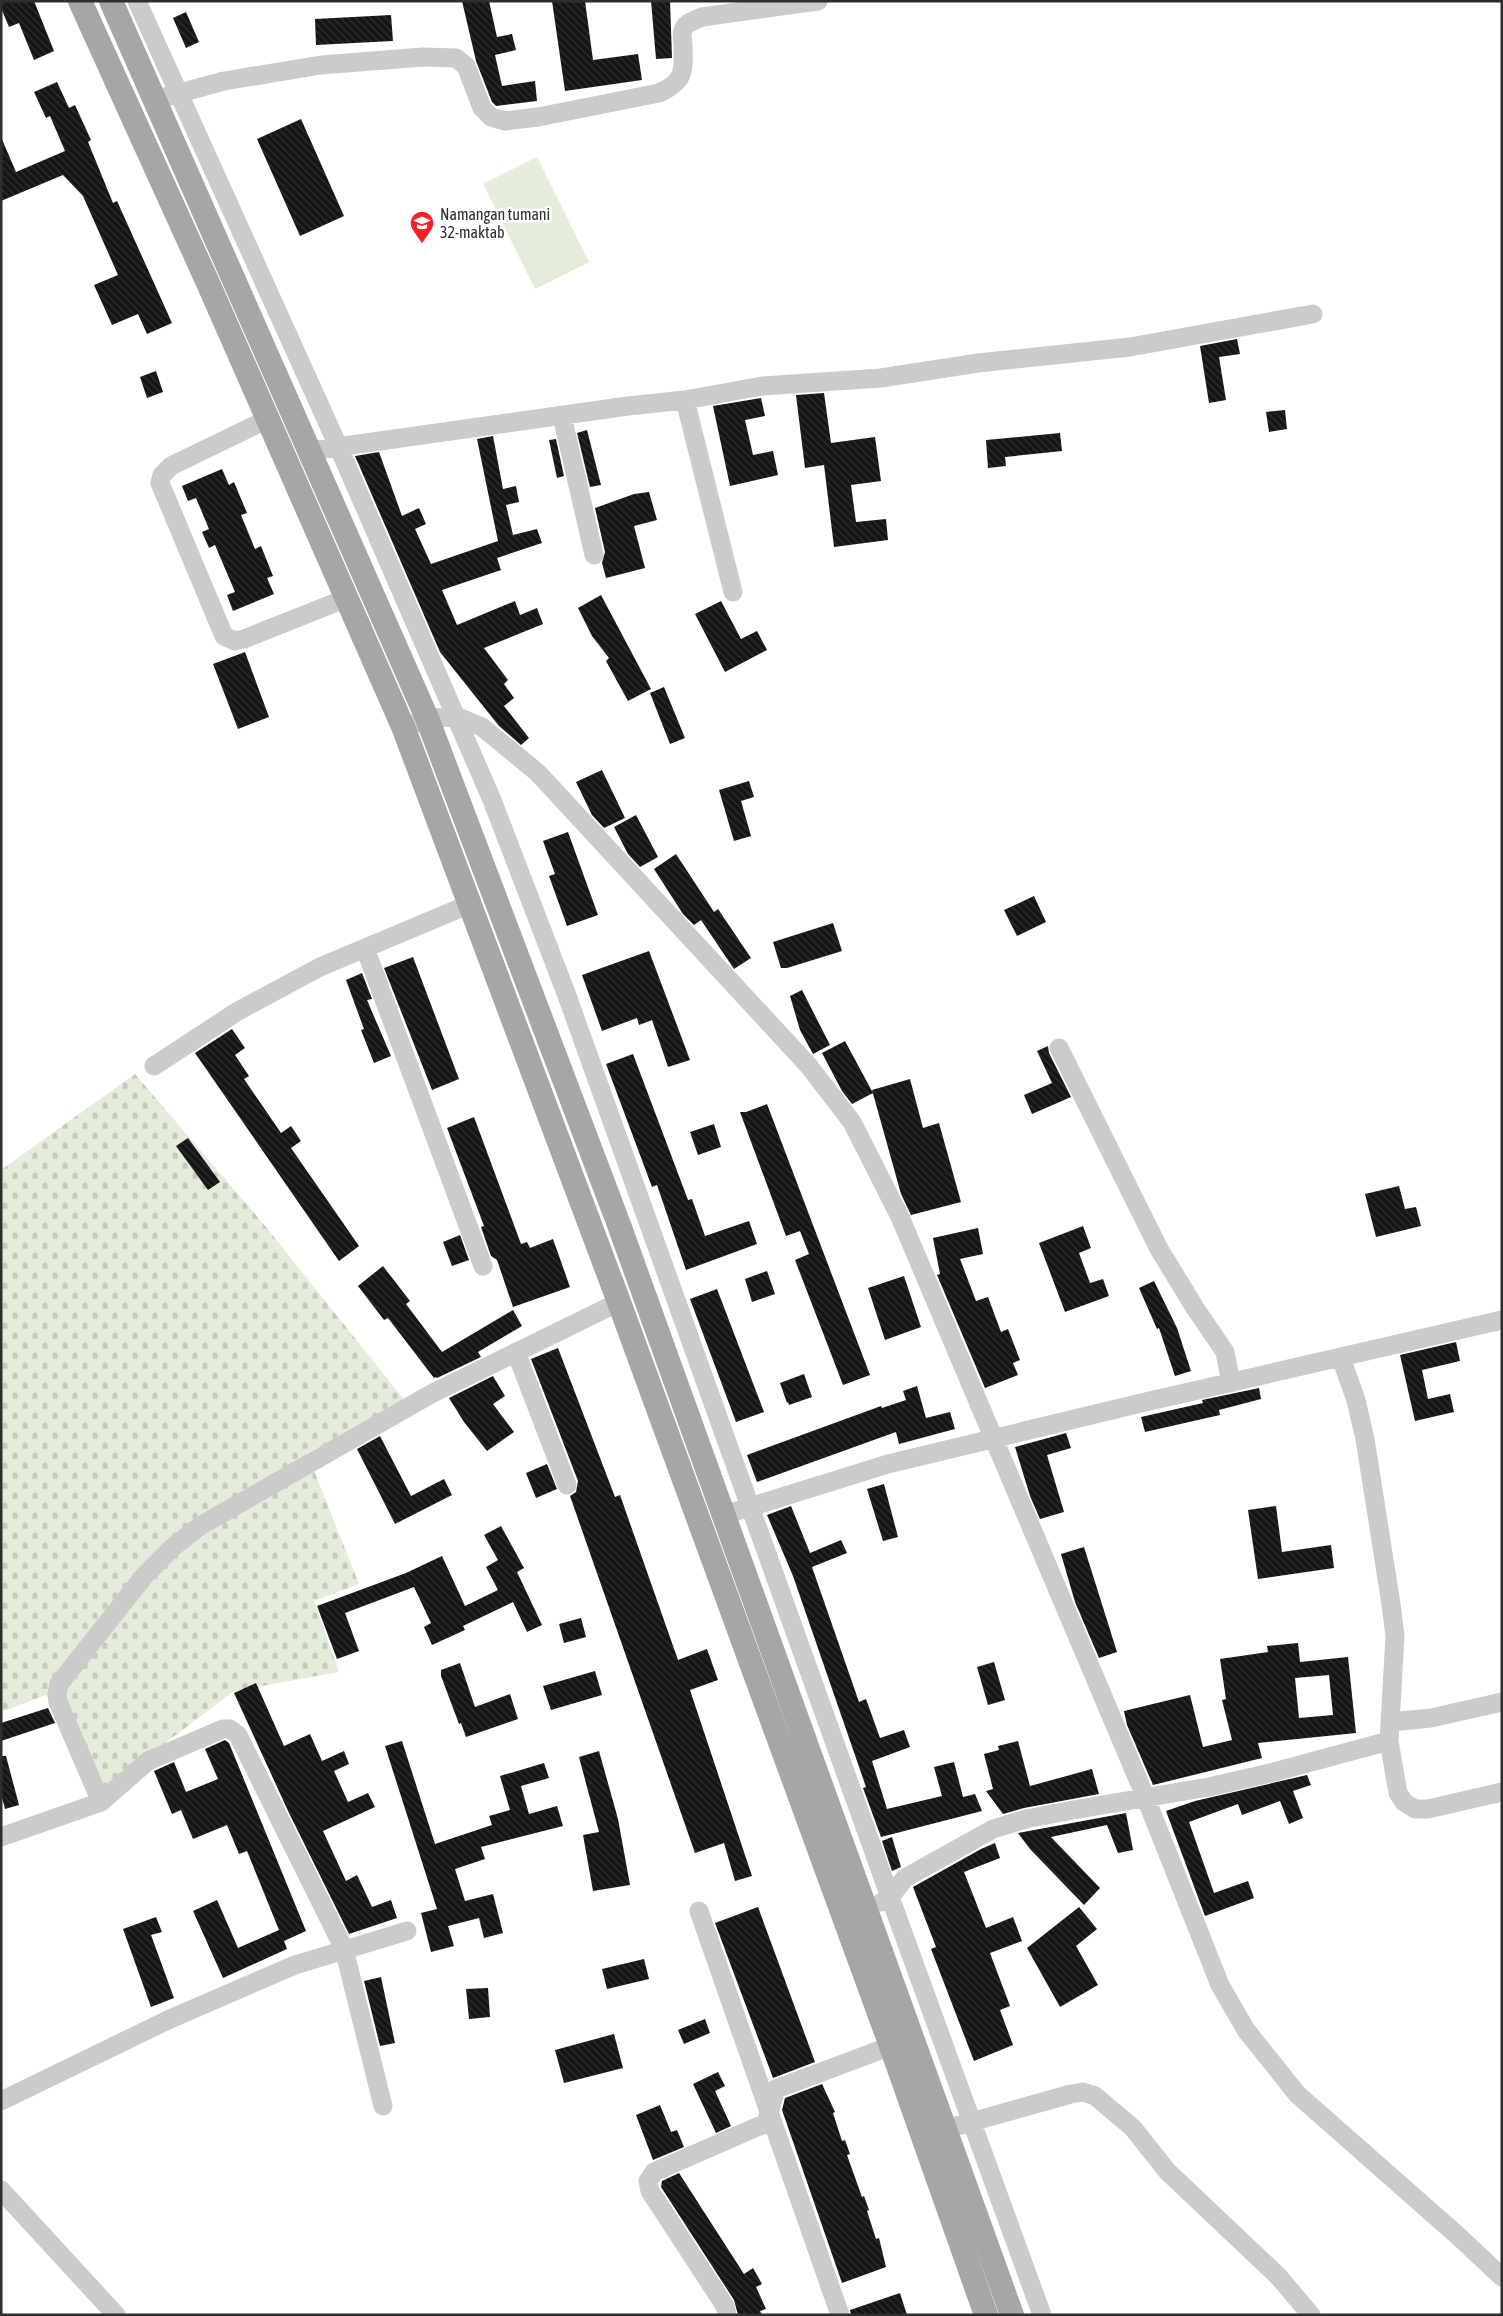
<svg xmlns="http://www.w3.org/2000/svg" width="1503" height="2316" font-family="'Asap Condensed',sans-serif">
<defs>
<pattern id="cemetery-stones" width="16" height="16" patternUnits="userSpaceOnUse" patternTransform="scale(1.25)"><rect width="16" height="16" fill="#e3edda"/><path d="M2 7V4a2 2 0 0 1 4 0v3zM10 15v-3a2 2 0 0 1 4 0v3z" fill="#c3ccbb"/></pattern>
<pattern id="building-back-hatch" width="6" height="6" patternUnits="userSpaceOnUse" patternTransform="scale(1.25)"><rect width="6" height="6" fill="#151515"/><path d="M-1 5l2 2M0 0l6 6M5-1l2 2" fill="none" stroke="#2f2f2f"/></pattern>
</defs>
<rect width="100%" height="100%" fill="#fff"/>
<path fill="url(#cemetery-stones)" d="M135,1074L266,1227L406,1402L307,1453L359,1584L314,1601L339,1672L234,1691L102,1791L46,1695L1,1712V1170Z"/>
<path fill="#e3edda" d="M537,157L589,262L535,289L483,184Z"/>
<path fill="url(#building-back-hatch)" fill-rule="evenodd" d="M1,1H34L54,51L34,60L19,23L9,27L1,8Z
M462,1H489L497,37L512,34L516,50L495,55L502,86L535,81L537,101L496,106L492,102L476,61Z
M552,1H585L593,60L638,54L642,80L565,91Z
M651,1H670L672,58L656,59Z
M186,12L199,42L186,48L173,18Z
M391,15L393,41L316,45L315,19Z
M57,82L69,108L75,105L91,140L88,142L113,203L117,201L172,323L147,334L138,314L112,325L94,285L118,275L83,196L63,175L1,201V137L16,172L65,151L50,116L46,118L34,92Z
M301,119L344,216L300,236L257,139Z
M1237,339L1240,354L1219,357L1226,400L1209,403L1200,346Z
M156,371L163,392L147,398L140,377Z
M824,393L831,443L875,437L881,481L851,485L856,522L886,519L888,540L834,547L824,465L805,468L796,395Z
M761,398L765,416L745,420L753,455L773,451L778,475L730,486L713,406Z
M1285,410L1287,429L1269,432L1266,412Z
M587,430L601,485L590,487L577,433Z
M1060,433L1062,451L1005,457L1006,466L988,468L986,440Z
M493,436L503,489L516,486L519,502L506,505L513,535L537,529L542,543L497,558L501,570L442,590L457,625L515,601L520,615L537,608L543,624L484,648L508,680L504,684L514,698L504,706L529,738L521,745L499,726L440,652L355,456L379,452L402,516L419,508L426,524L415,529L431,564L498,541L477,439Z
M556,439L564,476L557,478L549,440Z
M222,469L229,485L234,482L247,513L241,515L255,549L261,546L273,576L267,578L274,594L233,611L227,595L235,592L215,545L209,548L202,532L209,529L196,498L188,501L182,486Z
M649,492L657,520L634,526L645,568L606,578L602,563L605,552L595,508L634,494Z
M601,595L651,689L628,701L606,661L609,658L592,636L578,608Z
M721,601L741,639L757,631L767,650L725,672L695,614Z
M245,652L269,717L238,729L213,664Z
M664,687L685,738L670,744L650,693Z
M602,770L625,818L604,828L592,815L576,782Z
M749,781L754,797L741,801L751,836L734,841L719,790Z
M636,815L658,857L640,867L628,854L614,827Z
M568,832L598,915L567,926L549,876L555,874L543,841Z
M676,854L714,912L718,909L751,958L734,969L701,920L694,925L683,914L654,869Z
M1034,896L1046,922L1017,936L1004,910Z
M833,923L842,951L787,968H781L773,942Z
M649,951L690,1060L668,1067L652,1020L639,1025L637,1018L602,1031L582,975Z
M413,957L459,1079L432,1090L384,968Z
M362,973L372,999L367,1000L391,1056L374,1063L361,1030L364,1029L346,980Z
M802,990L830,1045L813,1054L800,1030L790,996Z
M232,1029L245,1048L235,1055L249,1076L244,1079L281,1133L291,1126L301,1141L291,1148L359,1246L339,1261L195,1053Z
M845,1041L873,1093L852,1104L842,1091L822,1053Z
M1048,1046L1049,1053L1071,1097L1032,1114L1024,1095L1052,1083L1037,1051Z
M633,1054L688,1200L692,1199L705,1236L749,1221L757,1244L686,1270L657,1185L652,1187L606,1064Z
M910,1079L923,1128L939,1123L961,1202L911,1215L901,1194L872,1090Z
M767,1104L870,1375L843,1385L795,1260L809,1254L800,1231L786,1236L740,1112H746Z
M474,1117L521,1244L527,1242L530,1248L553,1239L570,1287L513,1307L497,1260L491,1256L481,1227L484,1226L447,1128Z
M714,1124L721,1147L698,1155L690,1132Z
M188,1138L220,1182L208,1190L176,1146Z
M1399,1186L1405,1209L1416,1207L1421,1226L1376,1237L1365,1194Z
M1083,1226L1091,1248L1079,1253L1090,1283L1103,1279L1109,1296L1065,1312L1039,1243Z
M978,1228L983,1254L960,1259L976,1301L988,1297L1001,1332L1008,1329L1020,1360L1013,1363L1018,1375L985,1388L937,1275L940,1274L933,1238Z
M460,1235L469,1260L452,1266L443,1242Z
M383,1266L410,1301L406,1304L442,1352L513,1310L522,1326L478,1352L481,1357L437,1378L436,1377L434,1378L388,1318L384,1320L358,1286Z
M767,1271L775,1294L752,1302L745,1279Z
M904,1276L921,1327L885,1340L868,1288Z
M1154,1281L1177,1328L1191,1371L1175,1376L1159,1328L1157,1329L1139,1288Z
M717,1289L764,1412L736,1422L690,1299Z
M1456,1342L1460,1361L1422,1370L1428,1399L1450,1394L1454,1412L1415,1421L1400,1355Z
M558,1348L615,1497L620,1495L678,1660L707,1649L718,1680L690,1690L752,1876L735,1881L724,1843L695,1853L570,1496L576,1492L578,1481L531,1359Z
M804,1374L812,1397L789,1405L788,1402L787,1403L780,1383Z
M493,1376L505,1396L493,1404L514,1432L487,1451L464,1422L449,1398Z
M917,1386L926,1418L950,1412L955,1429L899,1444L896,1432L757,1482L747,1455L881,1406L882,1408L906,1400L903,1391Z
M1259,1388L1261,1399L1219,1410L1220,1415L1145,1432L1141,1417L1203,1403L1202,1400Z
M1066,1433L1071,1448L1047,1455L1064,1512L1040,1519L1030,1496L1015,1447Z
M380,1436L411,1496L444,1479L452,1495L395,1524L357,1449Z
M547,1464L557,1489L536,1498L526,1473Z
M884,1484L898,1537L883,1541L867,1489Z
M791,1506L810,1553L841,1540L847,1553L812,1567L859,1702L866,1699L880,1738L904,1730L910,1747L872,1761L887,1809L942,1796L934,1767L954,1762L963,1797L975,1794L982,1811L881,1837L863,1788L866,1787L793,1576L767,1515Z
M1276,1506L1282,1552L1331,1545L1334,1568L1258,1579L1248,1510Z
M501,1526L524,1568L517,1572L542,1625L527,1632L513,1602L463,1626L465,1630L432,1645L424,1627L431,1623L414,1587L345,1613L359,1651L337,1659L317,1606L406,1573L442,1556L465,1606L498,1590L486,1567L498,1560L484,1535Z
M1084,1547L1117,1652L1099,1658L1075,1602L1061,1554Z
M581,1618L586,1637L564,1643L559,1624Z
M1298,1643L1300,1662L1348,1657L1356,1733L1258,1743L1262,1758L1153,1785L1127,1725L1124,1711L1190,1695L1203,1747L1232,1740L1222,1700L1226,1699L1220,1659L1268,1652L1267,1646ZM1329,1675L1333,1715L1299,1718L1295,1678Z
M994,1662L1005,1700L988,1705L977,1667Z
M460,1663L475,1707L510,1694L518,1719L466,1737L461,1723L459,1724L441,1676V1670Z
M595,1671L602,1695L551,1710L543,1686Z
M256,1683L284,1746L310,1734L322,1761L344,1751L349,1764L334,1771L348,1802L368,1793L375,1807L323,1831L346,1881L357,1875L372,1907L391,1900L397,1918L349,1934L289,1813L234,1693Z
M48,1708L55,1723L1,1741V1723Z
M225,1740L229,1743L306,1931L284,1941L287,1949L223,1978L193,1911L217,1900L238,1948L279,1930L247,1851L239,1854L227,1825L193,1839L181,1810L172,1814L154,1771L174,1762L186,1792L218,1779L205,1749Z
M402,1741L435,1844L492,1825L489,1816L510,1810L500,1776L544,1763L549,1778L521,1786L529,1814L557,1806L563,1826L481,1847L485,1859L455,1869L465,1901L493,1894L503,1933L484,1938L479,1918L448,1926L454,1946L431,1952L421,1913L437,1909L385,1746Z
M1018,1741L1030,1786L1092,1769L1099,1794L1024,1808L1003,1814L986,1791L993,1789L984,1754L999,1750L998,1746Z
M599,1751L618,1819L630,1885L593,1891L583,1835L599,1832L579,1757Z
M1,1756H6L19,1805L5,1809L1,1794Z
M1307,1775L1311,1785L1293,1791L1303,1818L1289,1824L1280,1801L1242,1815L1238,1804L1189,1822L1214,1893L1248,1881L1254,1898L1205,1916L1166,1811L1195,1801Z
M1126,1813L1133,1850L1118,1853L1107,1825L1051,1837L1100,1888L1084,1905L1030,1849L1018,1833Z
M892,1837L901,1867L892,1871L882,1841Z
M995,1843L1000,1858L964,1872L986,1928L1013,1917L1022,1941L990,1953L1010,2006L1000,2010L1013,2045L974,2061L931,1949L936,1947L913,1887L981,1849Z
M758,1907L815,2062L773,2078L715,1923Z
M1079,1907L1097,1929L1076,1946L1098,1985L1060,2007L1027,1948Z
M156,1917L162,1932L151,1935L174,1998L151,2007L123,1929Z
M644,1959L649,1979L607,1989L602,1969Z
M381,1977L395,2043L380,2046L364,1981Z
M488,1988L490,2017L469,2019L466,1989Z
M705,2019L710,2033L684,2044L678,2030Z
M614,2034L623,2068L564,2083L555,2050Z
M718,2072L725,2086L715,2091L731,2126L716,2133L693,2084Z
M822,2084L835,2112L833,2113L842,2141L845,2140L850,2154L847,2155L862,2197L864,2196L869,2210L867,2211L876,2239L879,2238L886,2267L842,2283L782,2110L785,2098Z
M660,2105L671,2132L677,2130L684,2147L653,2160L636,2115Z
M679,2173L744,2274L753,2268L762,2284L756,2287L766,2309L760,2311L762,2315H738L734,2300L661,2187L662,2181Z
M900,2293L907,2315H851L850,2310Z"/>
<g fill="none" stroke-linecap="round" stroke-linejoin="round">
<path stroke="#cbcbcb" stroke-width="19" d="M137,1L339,448L492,800L566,993L890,1897L1042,2315
M165,97L224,81L321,65L423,57L456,58L466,66L482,108L491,117L505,121L538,117L659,93C684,82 684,72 683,46C683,41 681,34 683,30C686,22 695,20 702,17L818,1
M685,400L733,592
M562,416L594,555
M268,419L171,466L162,475L160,483L224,636L235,641L244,639L347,598
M309,451L628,406L685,400L762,386L881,378L978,363L1130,347L1313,314
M404,729L427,718L458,717L482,727L538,773L808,1065L852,1122L900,1217L1145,1796L1220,1985L1246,2030L1297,2094L1457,2235L1502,2277
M365,948L483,1266
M1059,1048L1159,1249L1195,1308L1225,1352L1231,1383
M154,1066L238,1011L320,967L470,904
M516,1352L567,1485
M724,1515L888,1464L1141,1403L1502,1320
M1390,1722L1431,1718L1502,1702
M1389,1741L1398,1793L1404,1802L1415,1809H1428L1502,1792
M101,1802L58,1702L57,1694L59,1684L145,1575L173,1547L200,1526L431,1394L619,1302
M1,1837L101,1802L148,1761L223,1729H230L238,1735L344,1949L383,2106
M882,1902L890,1897L905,1878L993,1829L1026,1819L1073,1810L1209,1787L1274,1772L1389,1741L1395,1636L1391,1604L1365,1439L1356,1400L1341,1358
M699,1911L840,2315
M1,2101L170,2019L295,1965L407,1931
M946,2129L1071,2094L1083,2092L1095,2096L1133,2128L1167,2171L1278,2276L1311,2315
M1,2190L116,2315
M727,2315L725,2306L650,2191L648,2181L654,2172L766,2123L776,2089L891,2046"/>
<path stroke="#a6a6a6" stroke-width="24" d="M80,1L208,283L404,729L619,1302L887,2035L986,2315
M111,1L427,718L618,1222L1012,2315"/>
</g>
<defs>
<symbol id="school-pin" viewBox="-11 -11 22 30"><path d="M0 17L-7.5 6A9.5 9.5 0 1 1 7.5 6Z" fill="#f52027" stroke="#fff"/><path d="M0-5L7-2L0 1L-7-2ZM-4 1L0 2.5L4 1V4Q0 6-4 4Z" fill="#fff"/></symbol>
</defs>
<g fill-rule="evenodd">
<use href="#school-pin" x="408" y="209" width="28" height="38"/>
</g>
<g text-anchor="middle" stroke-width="5" stroke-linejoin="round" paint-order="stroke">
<g font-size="16" fill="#2e2e2e" stroke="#fff" text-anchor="start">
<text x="440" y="220">Namangan tumani<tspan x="440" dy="18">32-maktab</tspan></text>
</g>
</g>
<rect width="1503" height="2316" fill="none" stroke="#2e2e2e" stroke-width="5"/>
</svg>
